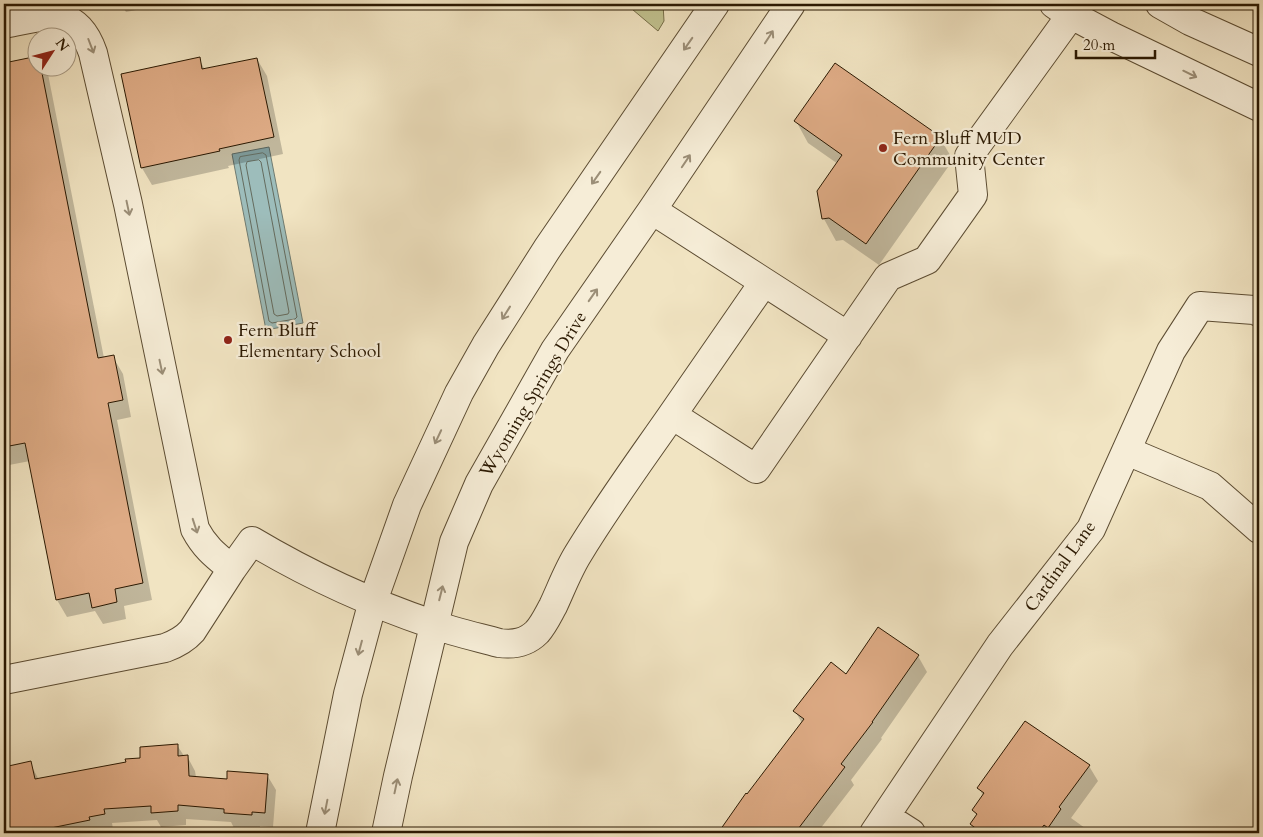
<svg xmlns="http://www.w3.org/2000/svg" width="1263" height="837" font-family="Cardo,serif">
<rect width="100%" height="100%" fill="#f1e4c2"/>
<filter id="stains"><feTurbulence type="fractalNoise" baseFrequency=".004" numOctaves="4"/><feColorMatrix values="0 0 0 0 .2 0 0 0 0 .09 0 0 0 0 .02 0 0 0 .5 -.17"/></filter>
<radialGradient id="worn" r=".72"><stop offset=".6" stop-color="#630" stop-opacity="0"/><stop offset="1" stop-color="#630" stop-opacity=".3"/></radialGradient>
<path fill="#c1c28f" stroke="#766e48" d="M626,4H663L664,21L658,31Z"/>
<path fill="#9dbdbb" stroke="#6f7b71" d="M269,147L303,323L266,330L232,154Z"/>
<path fill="#0003" d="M121,4H167L126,12Z
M4,55L8,63L44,68L48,74L104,358L113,357L123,374L131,417L117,420L152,600L124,606L126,619L103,624L95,611L67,617L57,600L30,461L4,466V351L10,350L4,318Z
M199,59L205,70L257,59L267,76L283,154L228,166L229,168L152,185L142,168Z
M796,121L940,138L953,160L879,265L843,240L836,241L824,219L838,164L808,143Z
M918,656L927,672L881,738L882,739L851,780L854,785L817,833H719L746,794L748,795L802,723L795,711L846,676Z
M177,745L184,756H187L195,771L196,777L228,780L267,775L276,790L273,827L260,826V829L234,828L231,822L186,819V825L161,827L157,820L112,823L113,829L97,832V833H4V769L30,763L39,780L142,759Z
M1089,766L1098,781L1071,818L1092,833H976L971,824L977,816L973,810L983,796L979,788Z"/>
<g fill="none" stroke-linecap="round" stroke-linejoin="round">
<path stroke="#646b5e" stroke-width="1" d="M263,153L266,155L297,317L295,319L272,323L269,321L239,160L240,157Z
M259,160L261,162L289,312L288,314L277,316L274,314L246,165L247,162Z"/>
</g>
<path fill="#deab85" stroke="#2b1902" d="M38,56V68H41L98,358L114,355L123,400L108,403L143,583L115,589L117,602L92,608L89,593L56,600L25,443L4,447V350L8,349L4,325V63Z
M200,57L202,69L257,58L274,137L219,149L220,151L141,168L121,74Z
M835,63L941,137L866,244L829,218L822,219L817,191L842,155L794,121Z
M878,627L919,655L872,722H873L841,764L845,767L795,833H718L746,793L747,794L804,719L793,711L831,662L846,674Z
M1025,721L1090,765L1059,807L1061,809L1048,828L1044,825L1038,833H982L970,824L977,814L972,810L984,793L977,788Z
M178,744V756L188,755L189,776L227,779V771L268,774L265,813L252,812V815L224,813V809L178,805V811L151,813V806L104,809L105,814L89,817L90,820L46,829L47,833H4V767L31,761L35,779L126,762L125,759L140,758V747Z"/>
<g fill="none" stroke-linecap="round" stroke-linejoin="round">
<defs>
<path id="minor" d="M1054,4L1064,11L1111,36L1259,107
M1160,4L1190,21L1259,52
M4,24C44,16 76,4 93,53L128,204L195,529C205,548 216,556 232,569
M652,210L848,336
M672,415L764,282
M1127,451L1210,486L1259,529
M4,680L165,648C176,644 184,640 192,631L232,569L252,541C309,575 370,603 432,624C454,632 477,637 499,643C514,645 526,643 537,632C544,624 548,615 553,606C561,589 568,570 578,554C607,506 640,461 672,415L756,469L888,277L927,260L973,195L969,156L1071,15
M886,817L911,833
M320,833L348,694L373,601L407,505L459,393L486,345L547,249L715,4
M386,833L398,776L454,542L479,484L555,350L652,210L791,4
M874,833L1000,645L1091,529L1171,351L1200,306L1254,310L1259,312"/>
</defs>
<use href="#minor" stroke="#5c4c32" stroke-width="30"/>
<use href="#minor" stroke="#f6edd7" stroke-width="28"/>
</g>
<defs><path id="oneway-shaft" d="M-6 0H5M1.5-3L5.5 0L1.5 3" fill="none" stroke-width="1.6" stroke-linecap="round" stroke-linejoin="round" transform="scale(1.25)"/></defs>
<g stroke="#9b8e77">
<use href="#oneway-shaft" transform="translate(769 37) rotate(-57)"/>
<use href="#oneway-shaft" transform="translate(688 44) rotate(125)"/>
<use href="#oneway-shaft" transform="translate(91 46) rotate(69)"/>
<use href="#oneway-shaft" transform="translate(1190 74) rotate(26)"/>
<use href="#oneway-shaft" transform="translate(686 161) rotate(-56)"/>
<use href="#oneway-shaft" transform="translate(596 178) rotate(125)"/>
<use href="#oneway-shaft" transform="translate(128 208) rotate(78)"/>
<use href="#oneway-shaft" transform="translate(593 295) rotate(-55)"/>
<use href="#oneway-shaft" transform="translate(506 313) rotate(122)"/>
<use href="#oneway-shaft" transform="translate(161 367) rotate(78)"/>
<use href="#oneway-shaft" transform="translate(438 437) rotate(115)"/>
<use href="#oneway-shaft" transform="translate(195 526) rotate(72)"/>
<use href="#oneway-shaft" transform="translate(441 593) rotate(-76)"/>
<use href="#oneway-shaft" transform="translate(360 648) rotate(105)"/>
<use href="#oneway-shaft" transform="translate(396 786) rotate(-78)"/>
<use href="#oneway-shaft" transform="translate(326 807) rotate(101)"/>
</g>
<g fill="#8f2418" stroke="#f6edd7" stroke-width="2">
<circle cx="883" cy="148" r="5"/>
<circle cx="228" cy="340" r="5"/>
</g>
<g text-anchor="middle" stroke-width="4.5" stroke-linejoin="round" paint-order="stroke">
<g font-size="18" fill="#2b1902" stroke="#f6edd7" text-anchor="start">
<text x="893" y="144">Fern Bluff MUD<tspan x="893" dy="21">Community Center</tspan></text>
<text x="238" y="336">Fern Bluff<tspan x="238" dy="21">Elementary School</tspan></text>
</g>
<g font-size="18" fill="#2b1902" stroke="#f6edd7">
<text transform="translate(533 394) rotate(-59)" y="6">Wyoming Springs Drive</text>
<text transform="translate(1060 566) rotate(-54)" y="6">Cardinal Lane</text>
</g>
</g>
<rect width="1263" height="837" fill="none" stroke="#f1e4c2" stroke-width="20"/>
<rect x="5" y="5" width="1253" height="827" fill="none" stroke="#2b1902" stroke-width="2.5"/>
<rect x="10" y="10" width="1243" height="817" fill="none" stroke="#2b1902"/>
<g transform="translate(52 52) rotate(54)"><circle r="24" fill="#f6edd7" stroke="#a59882"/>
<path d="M0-4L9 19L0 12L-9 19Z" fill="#8f2418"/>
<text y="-8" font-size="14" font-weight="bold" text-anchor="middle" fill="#2b1902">N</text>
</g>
<path d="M1076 50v8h79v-8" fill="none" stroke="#2b1902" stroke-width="2.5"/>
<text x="1083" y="50" font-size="15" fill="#2b1902" stroke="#f6edd7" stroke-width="4" paint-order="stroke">20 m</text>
<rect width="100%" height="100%" filter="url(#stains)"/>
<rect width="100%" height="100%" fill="url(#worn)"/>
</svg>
